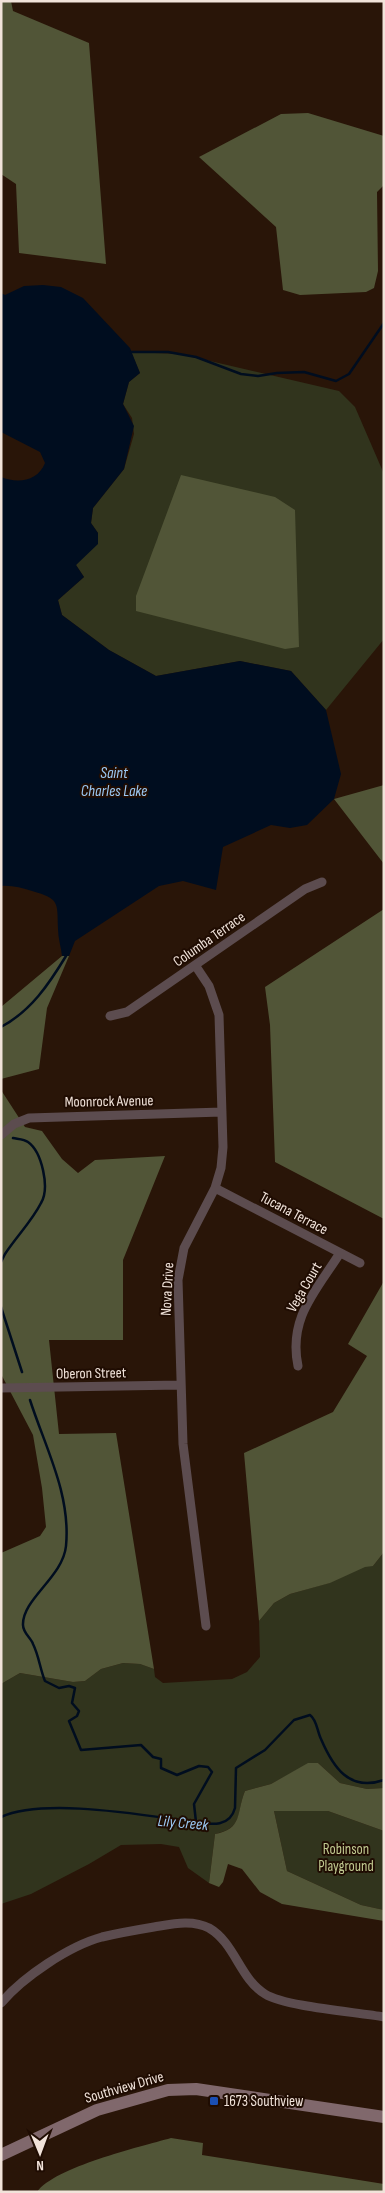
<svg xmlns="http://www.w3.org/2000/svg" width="385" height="2193" font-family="'Sofia Sans Condensed',sans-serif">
<rect width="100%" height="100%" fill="#291508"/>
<path fill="#31341d" d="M131,352L180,354L339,391L355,407L384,474V639L326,710L291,671L240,661L156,676L109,650L62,615L58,600L84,577L76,565L98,533L91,523L93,508L124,469L134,434L132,418L123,404L129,382L140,373Z
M384,1552V1788L367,1789L340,1783L318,1763L308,1764L271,1784L245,1791C236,1813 244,1828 215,1834L209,1883L188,1868L179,1847L161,1844L121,1845L89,1864L31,1894L1,1904V1684L20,1673L73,1682L85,1681L101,1669L123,1663L140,1664L154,1669L155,1677L163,1683L232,1679L247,1672L260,1657L259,1621L274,1603L290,1594L329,1583L365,1566H373Z
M274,1811H328L384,1831V1910L361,1905L287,1871Z"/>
<path fill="#515537" d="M1,1H11L13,11L89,43L106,264L19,253L16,184L1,174Z
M308,113L384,136V185L377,192L378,271L374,288L366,292L300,295L283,290L276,227L199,157L281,114Z
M181,475L275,497L295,510L299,647L285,649L136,611V596Z
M384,785V864L334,799Z
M384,909V1219L275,1162L270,1025L265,987Z
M62,956H69L47,1008L39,1069L1,1079V1007Z
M1,1090L25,1127L42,1131L62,1159L78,1173L95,1160L165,1156L123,1260V1340H49L59,1434L116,1433L154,1669L140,1664L123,1663L101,1669L85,1681L73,1682L20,1673L1,1684V1553L40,1536L46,1527L42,1488L33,1435L1,1374Z
M384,1281V1552L373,1566L365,1567L330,1583L290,1594L274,1603L259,1621L244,1453L333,1412L367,1356L348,1344Z
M308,1763H318L340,1783L367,1789L384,1788V1831L328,1811H274L287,1871L361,1905L384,1910V1921L282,1904L260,1892L242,1869L228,1864L223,1882L219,1887L209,1883L215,1834C243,1829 236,1813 245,1791L271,1784Z
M171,2138L203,2143L202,2155L384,2184V2192H37C55,2167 139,2147 171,2138Z"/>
<path fill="#000d1f" d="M43,285L61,287L83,298L130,348L140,373L129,382L123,404L134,426L124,469L93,508L91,523L98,533V544L76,565L84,577L58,600L62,615L109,650L156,676L240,661L291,671L326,710L341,774L334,799L307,825L290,828L271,825L223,847L216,890L183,881L159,886L75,941L69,956H62C61,947 58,938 58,929C57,902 60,899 32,891C22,888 11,885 1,886V477C18,484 38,481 45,463L40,452L1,432V293L5,295L24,286Z"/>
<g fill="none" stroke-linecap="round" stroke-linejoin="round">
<path stroke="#000d1f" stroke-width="2.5" d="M131,352H168L196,357L241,374L258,376L277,373L304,372L336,381L349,374L384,323
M1,1027C31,1011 49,984 66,956
M1,1262L5,1254C16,1237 32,1221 41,1203C50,1188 42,1152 28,1142C24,1139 17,1139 13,1138
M1,1307L22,1372
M30,1400C45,1447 71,1494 66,1546C63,1577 22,1599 23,1625C23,1633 31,1638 33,1644C39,1656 40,1669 45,1681L59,1688L69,1686L75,1688L72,1703L79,1711L77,1716L69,1721L81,1750L141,1745L153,1757L161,1759V1768L177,1775L199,1766L208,1767L212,1772L194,1804L196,1822
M1,1817C45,1797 147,1816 196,1822C212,1825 230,1827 235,1808L236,1768L265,1750L294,1720L310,1715C317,1720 317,1731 321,1739C333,1767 349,1792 384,1780"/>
<path stroke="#5c4c4f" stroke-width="9" d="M195,965L209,986L219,1015L223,1147L221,1168L215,1188L184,1248L178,1280L183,1444L206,1626
M110,1016L127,1012L305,889L322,882
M1,1135L14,1124L29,1118L222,1112
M215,1188L360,1263
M298,1366C288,1318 316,1291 340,1253
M1,1388L180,1385
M1,2003C23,1977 69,1946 102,1937C119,1933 136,1930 154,1927C172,1924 192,1919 209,1928C235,1943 240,1979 265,1994C286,2007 357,2012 384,2017"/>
<path stroke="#80686c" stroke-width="12" d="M1,2155L97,2110L168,2090L196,2089L384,2117"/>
</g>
<rect fill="#1a4fb4" stroke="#1f0c02" stroke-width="2" x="209" y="2096" width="10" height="10" rx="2.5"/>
<g text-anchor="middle" stroke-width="4" stroke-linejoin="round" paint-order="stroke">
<g font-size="15" fill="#f1e3da" stroke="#1f0c02">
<text transform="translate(209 939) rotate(-35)" y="5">Columba Terrace</text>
<text transform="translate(109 1101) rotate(-1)" y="5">Moonrock Avenue</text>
<text transform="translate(294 1213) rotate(28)" y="5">Tucana Terrace</text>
<text transform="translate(304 1287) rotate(-60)" y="5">Vega Court</text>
<text transform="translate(167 1289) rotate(-87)" y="5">Nova Drive</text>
<text transform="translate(91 1373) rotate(-1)" y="5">Oberon Street</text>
<text transform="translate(124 2087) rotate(-16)" y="5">Southview Drive</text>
</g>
<g font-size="15" fill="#c0c990" stroke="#1f0c02">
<text x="346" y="1854">Robinson<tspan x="346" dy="17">Playground</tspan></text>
</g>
<g font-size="15" fill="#f1e3da" stroke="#1f0c02" text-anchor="start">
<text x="224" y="2106">1673 Southview</text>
</g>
<g font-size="16" font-style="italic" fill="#9cc9f4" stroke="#1f0c02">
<text x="114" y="778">Saint<tspan x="114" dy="18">Charles Lake</tspan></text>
<text transform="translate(183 1822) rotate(5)" y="6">Lily Creek</text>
</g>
</g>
<rect width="385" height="2193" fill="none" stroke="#f1e3da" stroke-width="5"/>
<g transform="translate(40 2153) rotate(179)" stroke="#1f0c02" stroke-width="4" paint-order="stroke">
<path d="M0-4L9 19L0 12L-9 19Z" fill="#f1e3da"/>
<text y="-8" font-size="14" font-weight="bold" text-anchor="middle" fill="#f1e3da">N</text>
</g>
</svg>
